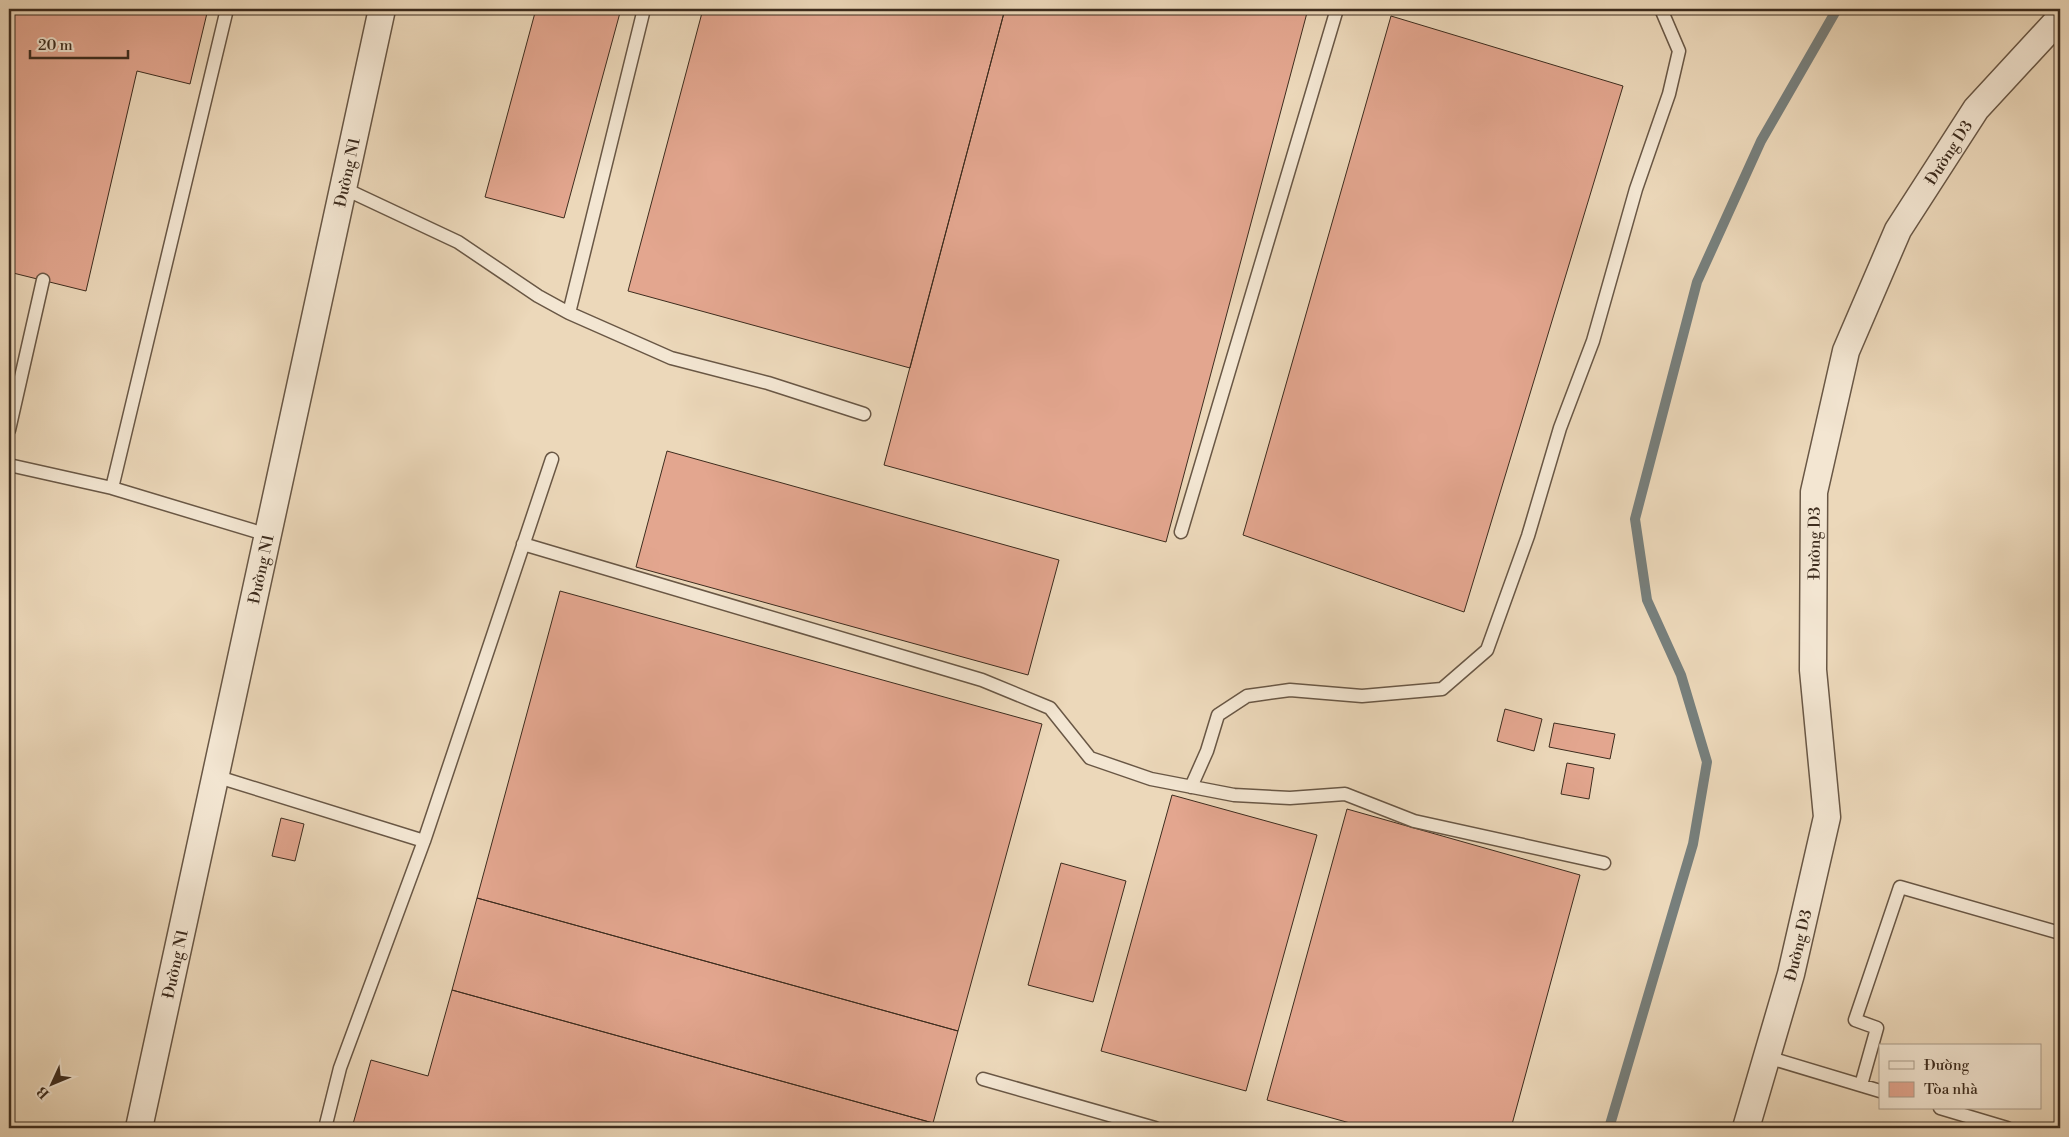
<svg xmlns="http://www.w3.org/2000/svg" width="2069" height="1137" font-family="'Libre Bodoni',serif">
<rect width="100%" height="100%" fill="#ecd8ba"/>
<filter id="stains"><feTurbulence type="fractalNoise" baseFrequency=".004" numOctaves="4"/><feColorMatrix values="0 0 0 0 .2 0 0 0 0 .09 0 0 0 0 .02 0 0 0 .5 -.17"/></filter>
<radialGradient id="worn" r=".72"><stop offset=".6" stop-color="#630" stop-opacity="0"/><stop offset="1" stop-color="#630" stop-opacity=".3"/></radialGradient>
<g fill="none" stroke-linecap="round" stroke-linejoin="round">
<path stroke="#777f7c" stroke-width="10" d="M1609,1128L1693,844L1707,762L1681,675L1647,600L1635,519L1697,282L1761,141L1837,9"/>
</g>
<path fill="#e3a68f" stroke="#3d2c1e" d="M9,9H208L190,84L137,71L86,291L9,272Z
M536,9H621L564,218L485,197Z
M703,9H1005L910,368L628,291Z
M1005,9H1308L1166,542L884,465Z
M1391,16L1623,86L1464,612L1243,535Z
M667,451L1059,560L1028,675L636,567Z
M560,591L1042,724L958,1031L477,898Z
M1505,709L1542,719L1534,751L1497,741Z
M1554,723L1615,734L1610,759L1549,747Z
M1567,763L1594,768L1589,799L1561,794Z
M1172,795L1317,835L1246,1091L1101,1051Z
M1347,809L1580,875L1511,1128H1368L1267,1100Z
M281,818L304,824L295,861L272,856Z
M1061,863L1126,881L1093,1002L1028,985Z
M477,898L958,1031L933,1123L452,990Z
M452,990L933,1123L951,1128H368L353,1124L371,1060L428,1076Z"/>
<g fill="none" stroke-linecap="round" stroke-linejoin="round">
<defs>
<path id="service" d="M644,9L569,313L671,358L768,383L864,414
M343,188L458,242L538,296L569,313
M9,430L43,280
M9,465L112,488L268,535
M112,488L227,9
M1181,532L1337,9
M523,544L982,680L1050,708L1090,758L1151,779L1234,795L1290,798L1345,794L1414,821L1604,863
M215,776L424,841L552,459
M1191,787L1207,751L1218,715L1247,696L1290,690L1362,696L1442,689L1487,650L1528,536L1560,428L1593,341L1636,189L1669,94L1679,51L1661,9
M1767,1057L1880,1091
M983,1079L1155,1128
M1861,1085L1877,1028L1855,1020L1900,887L2060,933
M1940,1108L2007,1128
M325,1128L340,1068L424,841"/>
<g id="minor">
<path id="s1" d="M139,1128L382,9"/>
<path id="s2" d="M1746,1128L1791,974L1827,817L1813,670L1814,492L1846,351L1898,230L1976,109L2060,18"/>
</g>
</defs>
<use href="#service" stroke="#695745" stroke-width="15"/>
<use href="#minor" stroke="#695745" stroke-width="29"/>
<use href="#service" stroke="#f3e6d2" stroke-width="12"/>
<use href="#minor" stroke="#f3e6d2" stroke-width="26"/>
</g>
<g text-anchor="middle" stroke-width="4" stroke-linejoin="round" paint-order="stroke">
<g font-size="16" fill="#3d2c1e" stroke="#f3e6d2">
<text dy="6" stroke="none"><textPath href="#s2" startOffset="1016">Đường D3</textPath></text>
<text dy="6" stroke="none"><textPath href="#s1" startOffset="978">Đường N1</textPath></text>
<text dy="6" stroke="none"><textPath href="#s2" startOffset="596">Đường D3</textPath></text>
<text dy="6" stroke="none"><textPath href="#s1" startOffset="572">Đường N1</textPath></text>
<text dy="6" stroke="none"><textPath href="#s2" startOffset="190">Đường D3</textPath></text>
<text dy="6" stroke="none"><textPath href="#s1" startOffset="168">Đường N1</textPath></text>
</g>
</g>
<rect width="2069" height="1137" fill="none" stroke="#ecd8ba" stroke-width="30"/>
<rect x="10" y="10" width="2049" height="1117" fill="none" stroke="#3d2c1e" stroke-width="2.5"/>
<rect x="15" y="15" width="2039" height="1107" fill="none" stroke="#3d2c1e"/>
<rect x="1879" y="1044" width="162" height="65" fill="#f3e6d2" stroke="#aa9c8a"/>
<rect x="1889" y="1061" width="25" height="8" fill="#f3e6d2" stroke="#aa9c8a"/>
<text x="1924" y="1070" font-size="15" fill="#3d2c1e">Đường</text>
<rect x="1889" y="1082" width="25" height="15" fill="#e3a68f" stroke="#aa9c8a"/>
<text x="1924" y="1094" font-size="15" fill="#3d2c1e">Tòa nhà</text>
<g transform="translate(52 1084) rotate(226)" stroke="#f3e6d2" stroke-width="4" paint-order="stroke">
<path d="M0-4L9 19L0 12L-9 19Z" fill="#3d2c1e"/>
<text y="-8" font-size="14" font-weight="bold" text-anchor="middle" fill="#3d2c1e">B</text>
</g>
<path d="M30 50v8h98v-8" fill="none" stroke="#3d2c1e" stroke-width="2.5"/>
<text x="38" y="50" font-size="15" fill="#3d2c1e" stroke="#f3e6d2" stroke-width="4" paint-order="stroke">20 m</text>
<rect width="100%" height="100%" filter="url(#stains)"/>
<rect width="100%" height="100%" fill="url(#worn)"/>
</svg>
